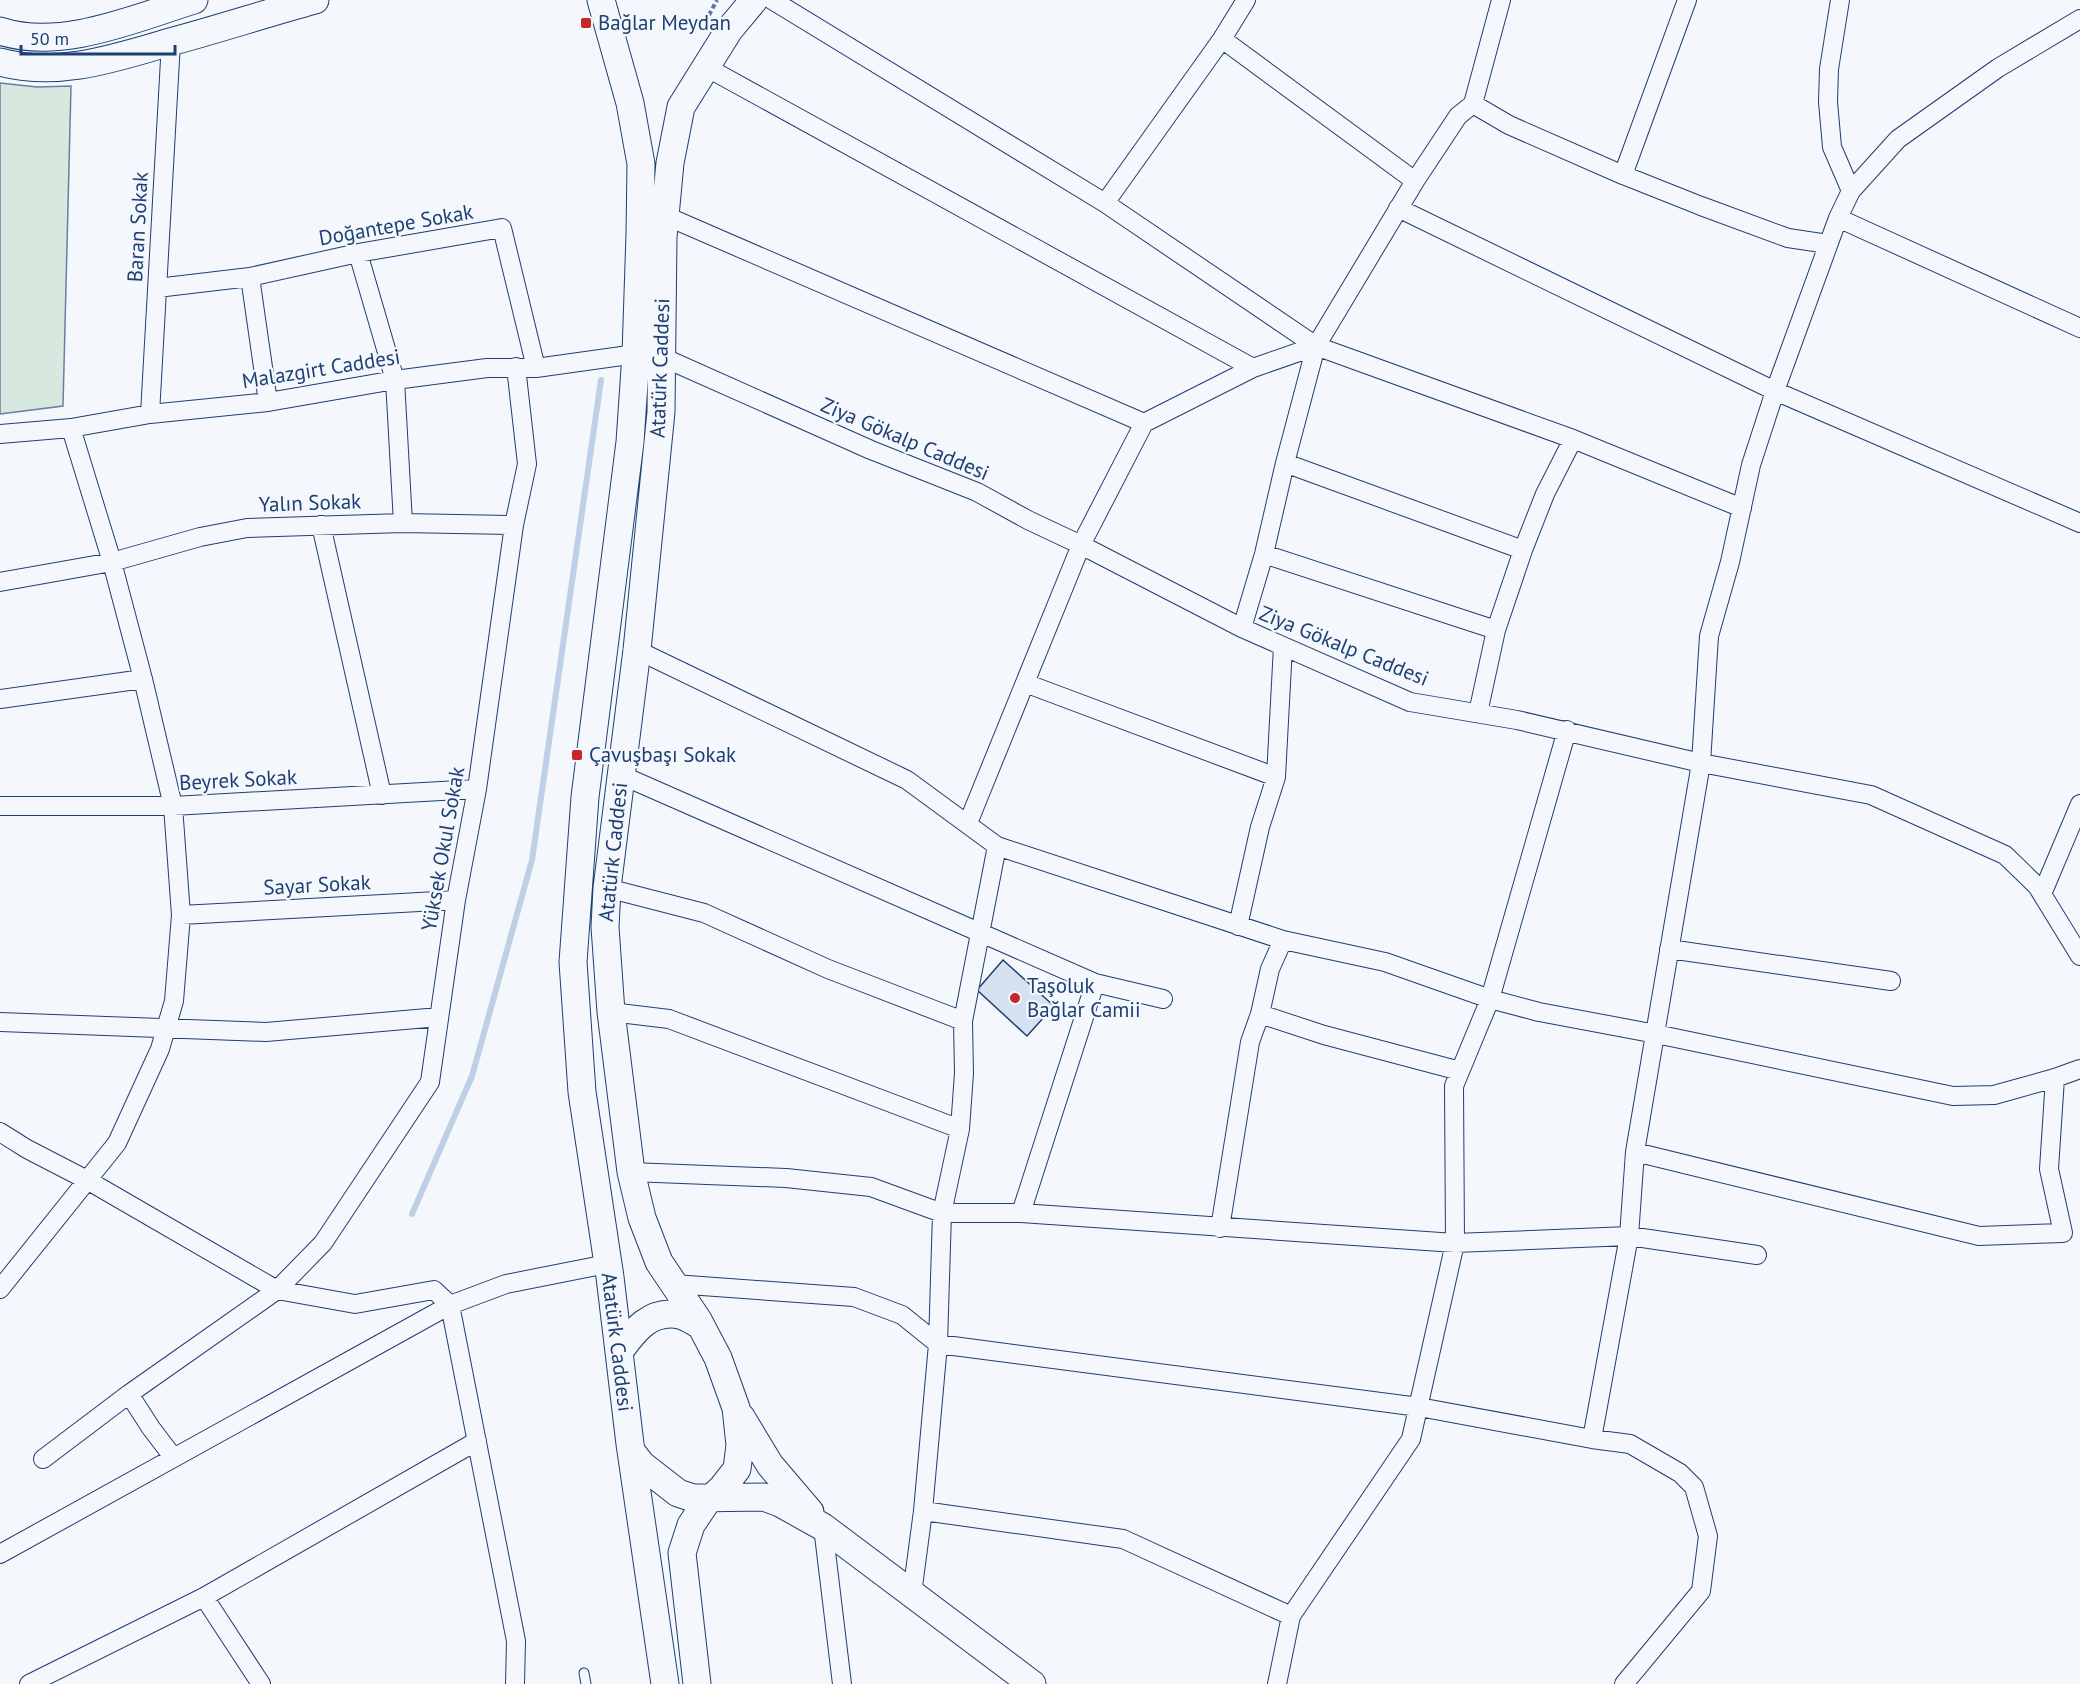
<svg xmlns="http://www.w3.org/2000/svg" width="2080" height="1684" font-family="'PT Sans',sans-serif">
<rect width="100%" height="100%" fill="#f4f7fb"/>
<path fill="#d7e8df" stroke="#687fa3" stroke-width="1.5" d="M0,83L37,87L71,86L63,406L0,414Z"/>
<g fill="none" stroke-linecap="round" stroke-linejoin="round">
<path stroke="#bed0e5" stroke-width="6" d="M412,1214L472,1076L532,860L601,380"/>
</g>
<path fill="#d5e0f0" stroke="#1d3f73" stroke-width="1.5" d="M1003,960L1054,1006L1027,1036L977,990Z"/>
<g fill="none" stroke-linecap="round" stroke-linejoin="round">
<defs>
<path id="lane" d="M584,1673L586,1684"/>
<path id="street" d="M772,0L1105,203L1316,346L1573,439L1742,508
M1246,0L1222,39L1415,181
M1840,0L1829,69L1828,102L1832,147L1851,191
M706,67L1253,368
M1473,104L1509,125L1623,175L1701,206L1788,238L1828,244
M1623,175L1687,0
M1105,203L1222,39
M1398,208L1775,391L2080,523
M666,216L1144,423
M1838,218L2080,328
M358,253L395,380L403,523
M250,277L268,402
M157,288L250,277L358,253L502,228L536,368
M150,414L171,42
M0,434L71,428L150,414L268,402L395,380L487,368H536L636,354L662,357L871,450L977,492L1028,520L1081,545L1242,628L1410,702L1517,720L1701,763L1871,795L2005,855L2037,886L2080,956
M1285,463L1523,550
M321,525L382,795
M1264,554L1496,630
M0,582L112,562L200,537L247,528L403,523L514,525
M1242,628L1264,554L1285,463L1316,346L1415,181L1458,116L1473,104L1501,0
M637,650L907,780L997,846L1283,940L1385,962L1490,999L1539,1012L1656,1034L1953,1096L1994,1095L2055,1078L2080,1069
M1025,683L1276,777
M0,699L143,679
M1478,713L1496,630L1523,550L1545,494L1573,439
M621,775L1095,983L1163,999
M0,806H173L477,789
M968,823L1081,545L1144,423L1253,368L1316,346
M607,888L704,913L828,969L963,1021
M2042,894L2080,804
M181,915L456,900
M1238,926L1260,827L1276,777L1283,646
M1669,949L1891,981
M611,1012L669,1019L960,1129
M1260,1014L1324,1035L1460,1071
M0,1022L266,1032L439,1017
M0,1132L27,1149L87,1180L277,1290L355,1304L434,1290L450,1305L516,1641L515,1684
M1635,1152L1979,1236L2063,1233L2049,1169L2055,1078
M631,1172L786,1178L871,1187L942,1213H1021L1455,1243L1629,1236L1757,1255
M1021,1213L1095,983
M1220,1228L1250,1042L1260,1014L1270,969L1283,940
M674,1284L854,1297L902,1315L938,1344L1419,1407L1592,1439L1630,1444L1680,1473L1694,1487L1708,1536L1701,1591L1624,1684
M0,1289L117,1143L160,1049L174,1001L181,915L173,806L143,679L112,562L71,428
M129,1394L151,1428L173,1457
M1592,1439L1629,1236L1635,1152L1701,763L1709,636L1730,562L1751,465L1775,391L1838,218L1851,191L1898,139L1998,68L2080,19
M43,1459L129,1394L277,1290L323,1243L430,1082L456,900L477,789L514,525L527,464L516,367
M923,1511L1123,1539L1291,1616
M823,1527L842,1684
M0,1554L450,1305L506,1284L607,1264
M912,1594L923,1511L938,1344L942,1213L960,1129L964,1073L963,1021L997,846
M204,1597L261,1684
M29,1684L204,1597L477,1441
M1277,1684L1291,1616L1411,1439L1455,1243L1454,1086L1490,999L1567,730"/>
<path id="secondary" d="M601,0L630,103L641,164L640,234L636,354L630,442L585,797L573,962L582,1092L610,1277L630,1444L665,1684
M0,31C62,51 135,18 194,0
M0,62C58,78 115,58 170,42C219,29 267,13 315,0
M619,1352C634,1331 650,1309 680,1315C687,1317 695,1322 701,1326
M741,1417L770,1465L810,1512
M631,1451L642,1465L678,1493L693,1498L764,1497L780,1503L823,1527L1032,1684
M697,1684L682,1553L691,1525L705,1504L722,1488L737,1469L740,1445L736,1408L718,1358L698,1320L659,1262L642,1218L631,1172L611,1012L605,927L607,888L637,650L661,412L663,237L670,163L681,107L729,30L754,0"/>
</defs>
<use href="#lane" stroke="#1d3f73" stroke-width="11"/>
<use href="#street" stroke="#1d3f73" stroke-width="20"/>
<use href="#secondary" stroke="#1d3f73" stroke-width="29"/>
<path stroke="#5e769c" stroke-width="4" stroke-dasharray="4.5 3" stroke-linecap="butt" d="M709,15L717,0"/>
<use href="#lane" stroke="#f4f7fb" stroke-width="9"/>
<use href="#street" stroke="#f4f7fb" stroke-width="18"/>
<use href="#secondary" stroke="#f4f7fb" stroke-width="27"/>
</g>
<g fill="#c62828" stroke="#f4f7fb" stroke-width="2">
<rect x="580" y="17" width="12" height="12" rx="3"/>
<rect x="571" y="749" width="12" height="12" rx="3"/>
<circle cx="1015" cy="998" r="6"/>
</g>
<g text-anchor="middle" stroke-width="4.5" stroke-linejoin="round" paint-order="stroke">
<g font-size="21" fill="#1d3f73" stroke="#f4f7fb" text-anchor="start">
<text x="598" y="30">Bağlar Meydan</text>
<text x="589" y="762">Çavuşbaşı Sokak</text>
<text x="1027" y="993">Taşoluk<tspan x="1027" dy="24">Bağlar Camii</tspan></text>
</g>
<g font-size="21" fill="#1d3f73" stroke="#f4f7fb">
<text transform="translate(396 225) rotate(-10)" y="7">Doğantepe Sokak</text>
<text transform="translate(138 227) rotate(-87)" y="7">Baran Sokak</text>
<text transform="translate(660 368) rotate(-88)" y="7">Atatürk Caddesi</text>
<text transform="translate(321 369) rotate(-9)" y="7">Malazgirt Caddesi</text>
<text transform="translate(905 439) rotate(23)" y="7">Ziya Gökalp Caddesi</text>
<text transform="translate(310 503) rotate(-2)" y="7">Yalın Sokak</text>
<text transform="translate(1344 646) rotate(22)" y="7">Ziya Gökalp Caddesi</text>
<text transform="translate(238 780) rotate(-3)" y="7">Beyrek Sokak</text>
<text transform="translate(443 849) rotate(-80)" y="7">Yüksek Okul Sokak</text>
<text transform="translate(613 852) rotate(-84)" y="7">Atatürk Caddesi</text>
<text transform="translate(317 885) rotate(-3)" y="7">Sayar Sokak</text>
<text transform="translate(617 1342) rotate(83)" y="7">Atatürk Caddesi</text>
</g>
</g>
<path d="M21 45v9h154v-9" fill="none" stroke="#1d3f73" stroke-width="3"/>
<text x="30" y="45" font-size="18" fill="#1d3f73" stroke="#f4f7fb" stroke-width="4.5" paint-order="stroke">50 m</text>
</svg>
